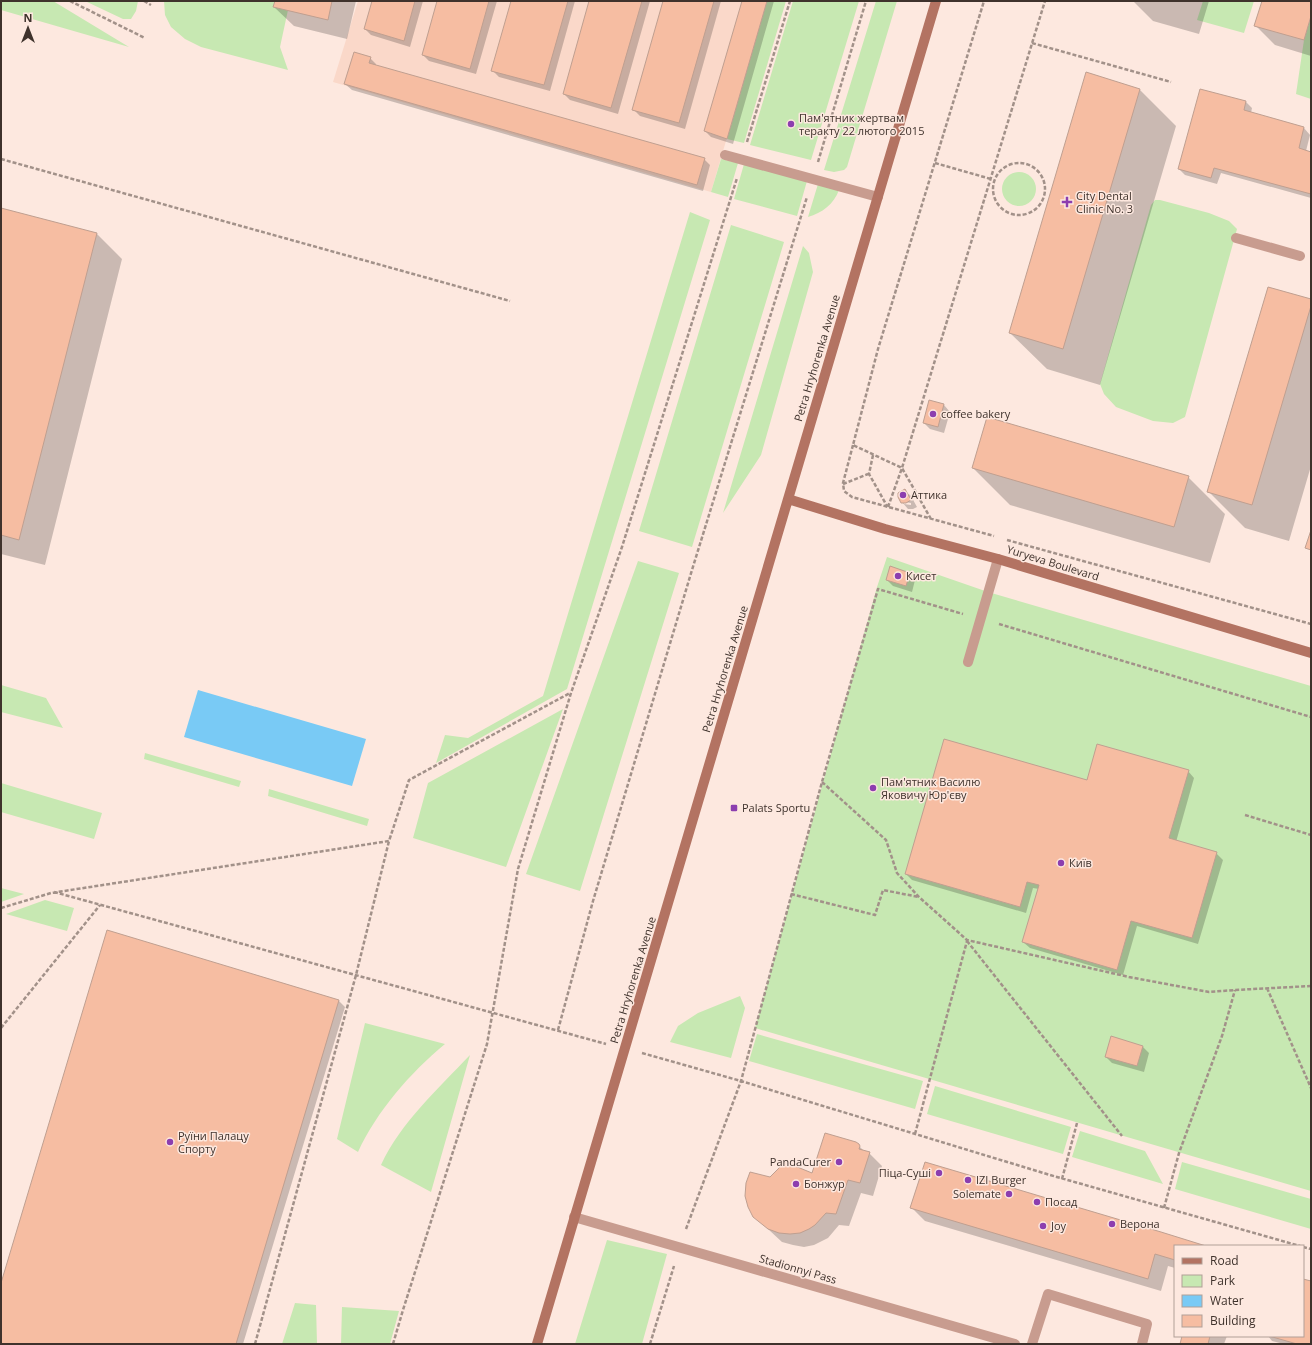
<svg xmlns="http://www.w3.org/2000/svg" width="1312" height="1345" font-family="'Open Sans',sans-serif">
<rect width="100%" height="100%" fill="#fde8df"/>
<path fill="#fad8c9" d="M358,1H767L711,192L333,82Z"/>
<path fill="#c7e8b2" d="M1,1H53L129,47L1,10Z
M85,1H138L136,11L131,19H123Z
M164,1H275L274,7L288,10L280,47L288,70L201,47L185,39L171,27L165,15Z
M767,1H786L744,143L727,139Z
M793,1H859L811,160L750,145Z
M876,1H897L847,167L844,170L834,172L824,170Z
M1203,1H1254L1244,33L1197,20Z
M1311,16V99L1296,94L1304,40Z
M721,159L738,163L728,197L711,192Z
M744,164L807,181L797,216L734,199Z
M1002 189a17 17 0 1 1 34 0a17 17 0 1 1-34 0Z
M818,184L839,190C834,204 822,213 808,217Z
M1155,200H1160L1209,213L1229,221L1237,229L1185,417L1173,423L1153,421L1116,407L1104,394L1100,384L1151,205Z
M690,212L710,220L567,689L436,763L445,735L468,738L543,696Z
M731,225L784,242L692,547L639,531Z
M803,246L809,253L813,272L761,455L723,513Z
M887,557L988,592L1311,686V1191L755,1028L877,587Z
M638,561L679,573L580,891L526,874Z
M1,685L46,698L63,728L1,712Z
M563,709L506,867L413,838L428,783Z
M145,753L241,781L239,787L144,759Z
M1,783L102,813L94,839L1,812Z
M269,789L369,819L367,826L268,796Z
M1,888L24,894L1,902Z
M45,900L74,908L67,931L6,914Z
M740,996L745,1008L731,1058L670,1042L678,1026L698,1013Z
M365,1023L445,1044C410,1073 377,1111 358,1152L337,1139Z
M757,1034L923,1081L915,1109L749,1061Z
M470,1055L431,1192L381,1165C401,1122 438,1089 470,1055Z
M935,1086L1071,1127L1063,1154L927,1114Z
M1080,1131L1145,1151L1163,1184L1072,1157Z
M1182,1162L1311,1199V1229L1175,1189Z
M607,1240L667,1254L642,1344H575Z
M295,1303L316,1305L317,1344H282Z
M342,1307L399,1311L390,1344H341Z"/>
<path fill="#79caf5" d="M198,690L366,739L352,786L184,737Z"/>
<path fill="#0003" fill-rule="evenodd" d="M276,1H356L347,39L294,26L274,7Z
M373,1H423L410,47L371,35L365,29Z
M438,1H497L476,74L429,61L423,55Z
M512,1H575L550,91L499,77L492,70Z
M590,1H650L618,114L570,100L564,94Z
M664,1H721L685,129L640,116L633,109Z
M743,1H774L733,144L711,137L705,131Z
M1133,1H1209L1199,34L1153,21Z
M1263,1H1311V56L1275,45L1256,26Z
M370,58L376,64V66L704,159L710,165L703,191L352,90L345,84Z
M1139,89L1176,126L1100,385L1047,369L1010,333Z
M1201,90L1246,102L1252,108L1251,113L1304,128L1310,135L1306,151L1311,153V198L1221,173L1217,184L1185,175L1179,169Z
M1,209L97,234L122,259L45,565L1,554Z
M1311,300V466L1289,541L1245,528L1209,492Z
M930,402L944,405L950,412L944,433L930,429L924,423Z
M973,468L1188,477L1225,514L1210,563L1010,505Z
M904,490L911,496L917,507L913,509H908L902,502ZM904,502L911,503V505L904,504Z
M909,574L915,580L912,592L893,586L887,580Z
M1188,771L1194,778L1176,842L1216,853L1223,860L1198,944L1137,926L1123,975L1030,948L1023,942L1039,889L1033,888L1026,913L912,880L906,874L1087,782Z
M108,931L339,1001L345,1007L243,1344H1V1287Z
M1143,1047L1149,1053L1144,1072L1112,1063L1106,1057Z
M856,1143L864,1151L869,1153L882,1166L873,1196L861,1193L849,1226L839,1225L828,1238L814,1245L804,1247L793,1245L782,1242L754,1216L771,1178L813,1174Z
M912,1208L1205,1246H1175V1268L1168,1266L1161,1291L925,1221Z
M1303,1280L1311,1282V1344H1284L1272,1341L1268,1336H1303Z
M1183,1336H1227L1224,1344H1181Z"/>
<path fill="#f6bda2" stroke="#bf9f90" d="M275,1H332L328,20L273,7Z
M372,1H415L404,41L364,29Z
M437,1H489L470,69L422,55Z
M511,1H568L544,85L491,71Z
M589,1H642L611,108L563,94Z
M663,1H714L679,123L632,110Z
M742,1H767L727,139L704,131Z
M1262,1H1311V16L1304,40L1254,26Z
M354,52L371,57L369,63L705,158L697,185L344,84Z
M1086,72L1140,89L1063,349L1009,333Z
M1200,89L1246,101L1244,110L1304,127L1299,148L1311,152V194L1214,168L1211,178L1178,169Z
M1,208L97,233L19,540L1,535Z
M1268,287L1311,299V306L1252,505L1207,492Z
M929,400L944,404L938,427L923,423Z
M987,417L1189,476L1174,527L972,468Z
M905,489L911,500L906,503H901L898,497V493Z
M1311,530V550L1305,548Z
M890,566L910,573L906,586L886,580Z
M944,739L1087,780L1097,744L1189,770L1169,838L1217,852L1192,938L1131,921L1117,970L1022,942L1039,885L1027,882L1020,907L905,874Z
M107,930L339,1000L236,1344H1V1283Z
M1111,1036L1143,1046L1137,1066L1105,1057Z
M825,1133L856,1142L859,1144L860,1146L859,1149L870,1152L860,1183L848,1180L836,1214L826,1213L815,1225L809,1229L800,1233L790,1234L779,1233L768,1229L753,1217L748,1207L745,1196L746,1183L750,1172L770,1177L785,1162L812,1173Z
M925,1162L1161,1232L1206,1246H1175V1260L1155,1254L1148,1279L910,1208Z
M1303,1279L1311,1281V1344H1297L1269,1336H1303Z
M1182,1336H1210L1208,1344H1180Z"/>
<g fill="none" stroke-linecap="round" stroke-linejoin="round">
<path stroke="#a29189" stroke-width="2.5" stroke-dasharray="4 2" stroke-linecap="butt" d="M70,1L145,38
M144,1L151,5
M1032,43L1171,82
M747,142L790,1
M1,159L510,301
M818,162L866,1
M993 189a26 26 0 1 1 52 0a26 26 0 1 1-52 0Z
M935,163L991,179
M853,445L843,483L844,491L852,497L994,536
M873,455L869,474L887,506
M843,484L868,474
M888,507L902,468L1045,1
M931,519L902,468L853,445L878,349L984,1
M1007,540L1311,624
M999,624L1311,717
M822,782L886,840L897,873L919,897L967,940L1129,977L1209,992L1235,990L1311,986
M1245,815L1311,835
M54,892L606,1044
M791,894L875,915L883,890L919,897
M1,908L51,893L389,841L409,780L570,693
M967,941L1122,1136
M1267,988L1311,1088
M1,1028L100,905
M558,1030L593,901L692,570L807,197
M642,1053L741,1081L1050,1175L1300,1246
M915,1134L967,941
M1062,1179L1077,1123
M1164,1208L1179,1153L1222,1036L1235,990
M686,1229L741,1081L822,782L878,589L963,614
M1303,1247L1311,1249
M255,1344L356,975L389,841
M393,1344L403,1310L487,1044L518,869L571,693L622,547L737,178
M650,1344L674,1266"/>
<path stroke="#c89c8f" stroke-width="10" d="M725,155L878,197
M1236,238L1300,256
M968,662L998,559
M1032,1344L1048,1294L1147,1324L1142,1344"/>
<path stroke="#c89c8f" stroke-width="10" d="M574,1217L1015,1344"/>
<path stroke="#b37362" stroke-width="10" d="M788,499L885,529L998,559L1311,653
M537,1344L936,1"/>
</g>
<g fill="#8c3eaf" stroke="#fde8df" stroke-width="1.5">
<circle cx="791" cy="124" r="4"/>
<path d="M1065 196h4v4h4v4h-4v4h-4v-4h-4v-4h4z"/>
<circle cx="933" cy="414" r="4"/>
<circle cx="903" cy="495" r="4"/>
<circle cx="898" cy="576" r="4"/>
<circle cx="873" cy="788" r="4"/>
<rect x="730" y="804" width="8" height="8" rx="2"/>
<circle cx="1061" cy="863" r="4"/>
<circle cx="170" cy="1142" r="4"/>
<circle cx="839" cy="1162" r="4"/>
<circle cx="939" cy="1173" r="4"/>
<circle cx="968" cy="1180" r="4"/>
<circle cx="796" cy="1184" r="4"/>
<circle cx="1009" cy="1194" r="4"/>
<circle cx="1037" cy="1202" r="4"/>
<circle cx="1112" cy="1224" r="4"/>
<circle cx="1043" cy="1226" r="4"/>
</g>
<g text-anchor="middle" stroke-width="3" stroke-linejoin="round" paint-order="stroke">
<g font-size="11" fill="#3f322c" stroke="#fde8df" text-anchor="start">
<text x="799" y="122">Пам'ятник жертвам<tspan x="799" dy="13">теракту 22 лютого 2015</tspan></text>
<text x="1076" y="200">City Dental<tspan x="1076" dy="13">Clinic No. 3</tspan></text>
<text x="941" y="418">coffee bakery</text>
<text x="911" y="499">Аттика</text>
<text x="906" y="580">Кисет</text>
<text x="881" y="786">Пам'ятник Василю<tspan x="881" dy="13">Яковичу Юр'єву</tspan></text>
<text x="742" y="812">Palats Sportu</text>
<text x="1069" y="867">Київ</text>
<text x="178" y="1140">Руїни Палацу<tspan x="178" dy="13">Спорту</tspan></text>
<text x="831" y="1166" text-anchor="end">PandaCurer</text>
<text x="931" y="1177" text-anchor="end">Піца-Суші</text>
<text x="976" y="1184">IZI Burger</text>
<text x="804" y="1188">Бонжур</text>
<text x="1001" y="1198" text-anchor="end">Solemate</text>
<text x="1045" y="1206">Посад</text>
<text x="1120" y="1228">Верона</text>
<text x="1051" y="1230">Joy</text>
</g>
<g font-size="11" fill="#3f322c" stroke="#fde8df">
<text transform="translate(817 358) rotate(-73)" y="4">Petra Hryhorenka Avenue</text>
<text transform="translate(1053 563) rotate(17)" y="4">Yuryeva Boulevard</text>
<text transform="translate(725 669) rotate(-73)" y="4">Petra Hryhorenka Avenue</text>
<text transform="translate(633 980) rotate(-73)" y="4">Petra Hryhorenka Avenue</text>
<text transform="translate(798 1269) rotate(16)" y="4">Stadionnyi Pass</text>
</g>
</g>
<rect width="1312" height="1345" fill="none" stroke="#3f322c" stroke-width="4"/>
<rect x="1174" y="1245" width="130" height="92" fill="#fde8df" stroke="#b19f97"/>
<rect x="1182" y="1258" width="20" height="6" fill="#b37362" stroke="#b19f97"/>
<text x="1210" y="1265" font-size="12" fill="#3f322c">Road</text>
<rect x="1182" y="1275" width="20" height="12" fill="#c7e8b2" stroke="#b19f97"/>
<text x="1210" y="1285" font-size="12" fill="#3f322c">Park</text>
<rect x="1182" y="1295" width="20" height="12" fill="#79caf5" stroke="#b19f97"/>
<text x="1210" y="1305" font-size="12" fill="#3f322c">Water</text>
<rect x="1182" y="1315" width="20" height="12" fill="#f6bda2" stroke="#b19f97"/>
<text x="1210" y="1325" font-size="12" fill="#3f322c">Building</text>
<g transform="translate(28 28)" stroke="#fde8df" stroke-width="3" paint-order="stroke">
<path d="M0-3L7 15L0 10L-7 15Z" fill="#3f322c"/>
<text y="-6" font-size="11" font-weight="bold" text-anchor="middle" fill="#3f322c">N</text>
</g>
</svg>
